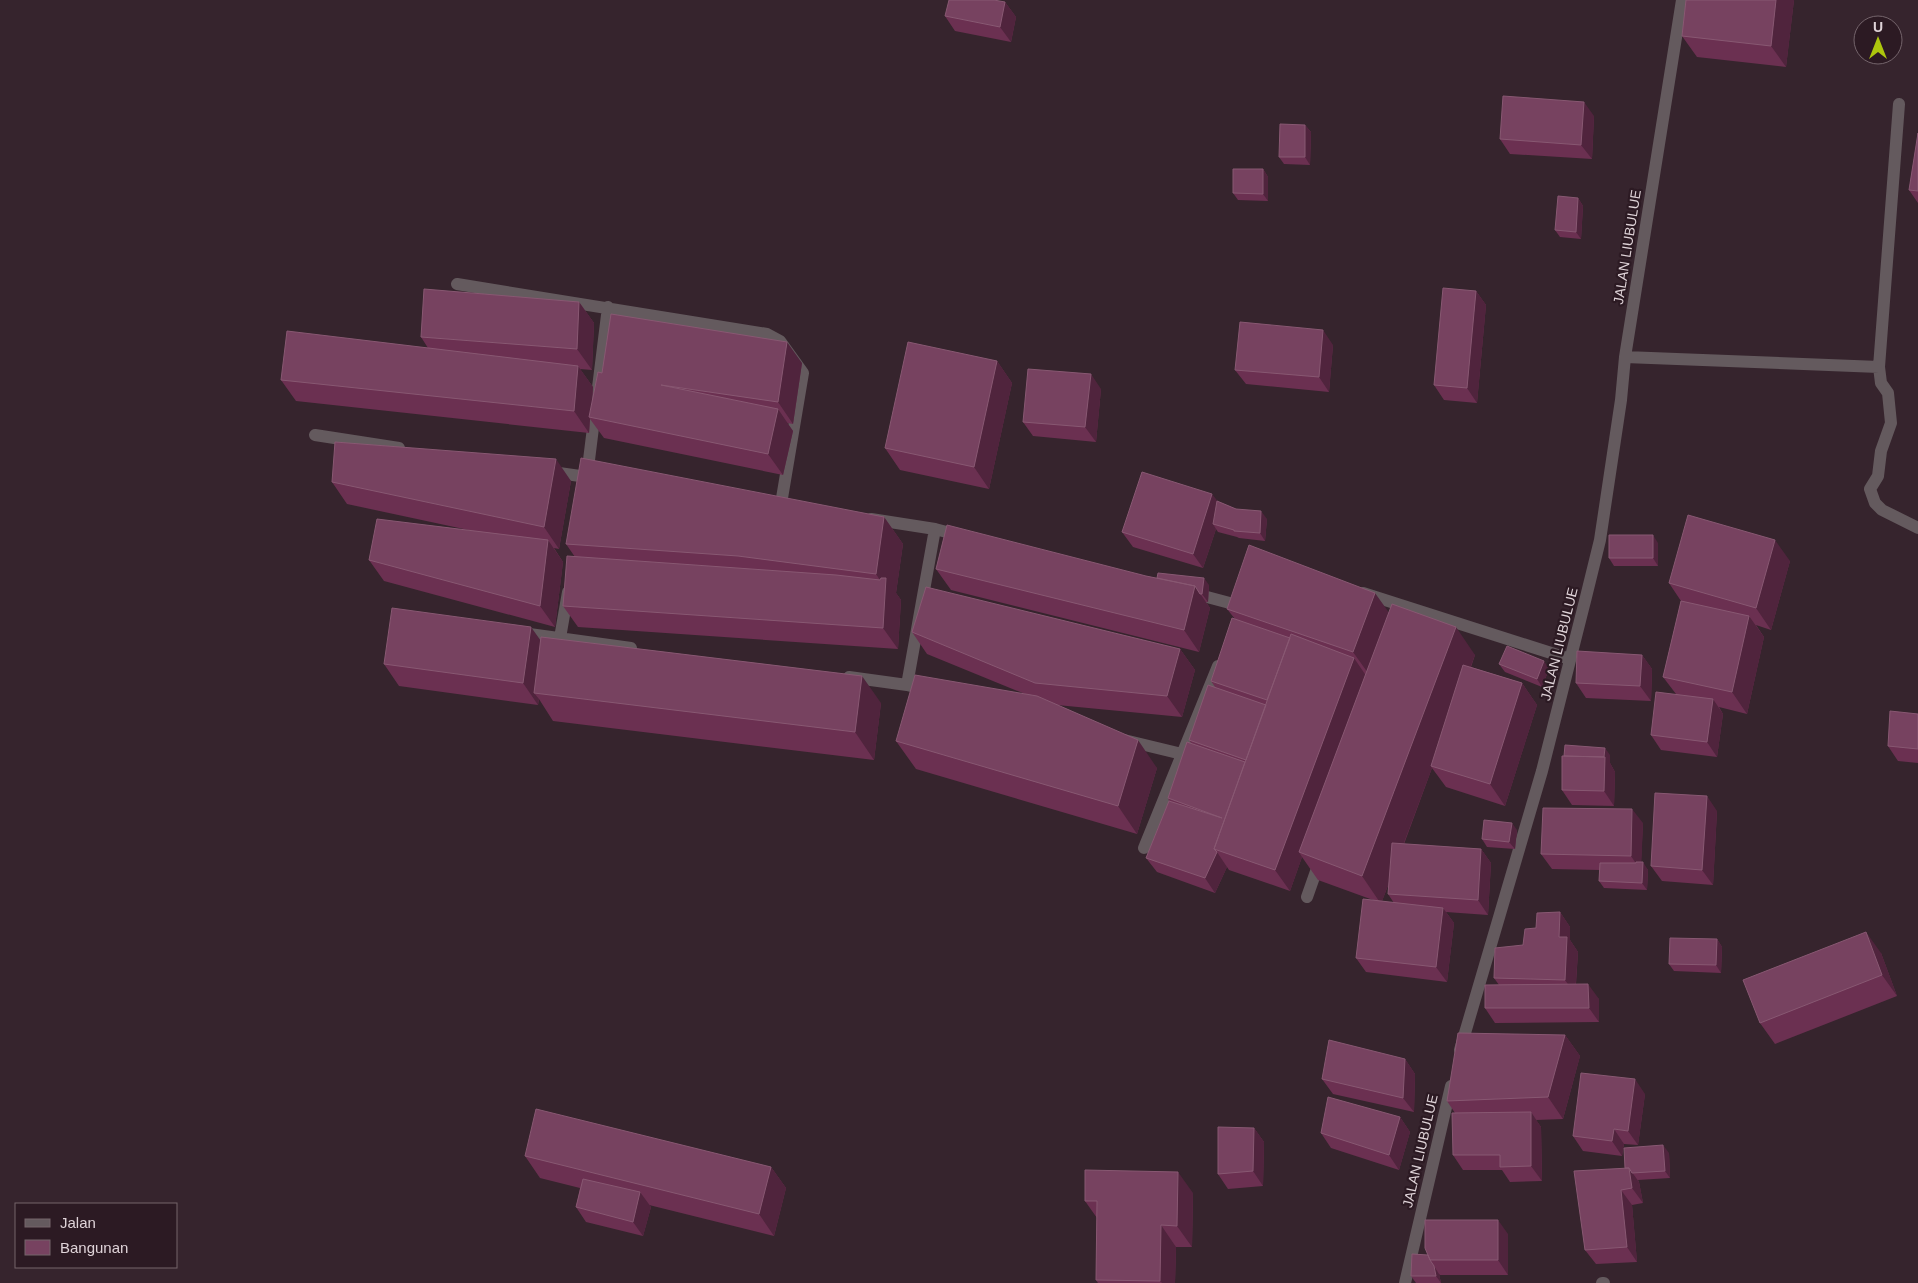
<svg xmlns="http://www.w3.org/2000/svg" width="1918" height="1283" font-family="Arial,sans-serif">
<rect width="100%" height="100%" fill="#36242d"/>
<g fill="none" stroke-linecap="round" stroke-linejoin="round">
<path stroke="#645a5e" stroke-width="12" d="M1899,104L1879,367L1881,383L1888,393L1891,423L1881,451L1878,476L1870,489L1875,503L1882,510L1918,528
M457,284L767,334L780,341L803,373L781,504
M1625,357L1879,367
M315,435L399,448
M552,472L594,478
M587,476L608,307
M871,519L935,529L962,536
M1192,593L1241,606
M1363,593L1570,659
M522,633L631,648
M560,638L568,592
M849,677L907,685L927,690
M907,685L935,529
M1124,740L1182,754
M1144,848L1218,666
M1307,897L1320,860
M1460,1050L1542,771L1586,597L1600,540L1621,400L1625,357L1682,0
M1405,1283L1451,1086
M1602,1283H1604"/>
</g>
<path fill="#6b3051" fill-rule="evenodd" d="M1794,0L1786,67L1697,57L1682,36Z
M1005,2L1016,17L1011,42L955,31L945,16Z
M1594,116L1592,159L1510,154L1500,139Z
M1305,125L1311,132L1310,165L1284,164L1279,157Z
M1918,133V203L1909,190Z
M1263,169L1268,177V201L1238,200L1233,193Z
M1578,198L1583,206L1581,239L1560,237L1555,230Z
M1476,291L1486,305L1477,403L1444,400L1434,385Z
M579,302L594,323L592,370L580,369L593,387L592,403L602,373L802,363L793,424L787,423L793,431L783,475L604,438L590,419L589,433L296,401L281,380L428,348L421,337Z
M1333,345L1329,392L1246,384L1235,370Z
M997,361L1012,383L989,489L900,470L885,448Z
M1101,389L1096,442L1033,436L1023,422Z
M571,481L559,549L554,548L563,562L555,627L384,581L369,560L473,531L347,504L332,482Z
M1217,501L1236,509L1267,519L1265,541L1239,538L1237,537L1218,532L1216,529L1203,568L1133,547L1122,532Z
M884,517L903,544L896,593L901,600L898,649L578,627L563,606L575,557L566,544Z
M1658,543V566H1614L1609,558Z
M1790,561L1771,630L1756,625L1764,637L1747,714L1719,707L1723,714L1717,757L1661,750L1651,735L1676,694L1663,677L1681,601L1669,583Z
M936,569L1146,576L1157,578L1209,585L1208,602H1206L1210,608L1199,652L951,590Z
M1227,609L1389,612L1475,655L1471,667L1522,683L1537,705L1505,806L1446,787L1432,768L1404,844L1481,849L1491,863L1488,915L1446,912L1454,923L1447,982L1366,972L1356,958L1373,900L1318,880L1302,857L1290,891L1229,870L1227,867L1215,893L1157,872L1146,858L1169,801L1168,798L1191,743L1189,740L1215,687L1211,681L1235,619ZM1389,883L1388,894L1394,903L1382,901Z
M912,632L1180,649L1195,670L1182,717L1057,705L1157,768L1137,834L916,769L896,741L1025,694L927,654Z
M541,641L881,703L874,760L553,721L539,699L538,705L399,686L384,664Z
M1642,655L1652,669L1651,701L1586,698L1576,683Z
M1499,664L1549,669L1542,687L1505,672Z
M1918,714V763L1898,761L1888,746Z
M1610,755V763L1615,772L1614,806L1572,805L1562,790Z
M1717,811L1713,885L1662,881L1651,866Z
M1643,823L1641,862L1648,870L1647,890L1604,888L1599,881L1600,870L1552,869L1541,854Z
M1517,830L1515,849L1487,847L1482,839Z
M1560,912L1570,927V940L1578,952L1576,984L1599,999V1022L1495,1023L1485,1008L1499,985L1494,978L1523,945L1536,928Z
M1717,939L1722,947L1721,973L1674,971L1669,964Z
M1881,953L1897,996L1775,1044L1760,1023Z
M1565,1035L1580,1056L1563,1119L1536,1120L1541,1127L1542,1181L1510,1182L1502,1170H1463L1453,1155L1455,1113L1447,1101Z
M1405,1059L1415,1074L1414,1112L1333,1094L1322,1079Z
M1645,1094L1638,1145L1624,1144L1622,1156L1583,1151L1573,1136Z
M1400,1117L1410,1132L1399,1170L1331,1148L1321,1133Z
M1254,1128L1264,1142L1263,1186L1228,1189L1218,1174Z
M1669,1153L1670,1178L1638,1180L1639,1182L1643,1203L1632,1205L1637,1262L1596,1264L1585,1250L1625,1168Z
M525,1156L771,1167L786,1188L774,1236L649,1205L651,1207L643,1236L586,1222L576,1207L580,1188L540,1178Z
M1193,1193L1192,1247H1176L1175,1283H1098L1096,1280L1097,1218L1085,1201Z
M1508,1234V1275H1440L1439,1274L1441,1283H1416L1411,1276L1428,1255Z"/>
<path fill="#50243d" d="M1776,0H1794L1786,67L1771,46Z
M1005,2L1016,17L1011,42L1000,27Z
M1584,102L1594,116L1592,159L1581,145Z
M1305,125L1311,132L1310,165L1305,157Z
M1263,169L1268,177V201L1263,194Z
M1578,198L1583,206L1581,239L1576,232Z
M1476,291L1486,305L1477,403L1467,388Z
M579,302L594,323L592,370L577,349Z
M1323,330L1333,345L1329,392L1319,377Z
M787,342L802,363L793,424L778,402Z
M997,361L1012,383L989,489L974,467Z
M578,366L593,387L591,417H589L590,419L589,433L574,411Z
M1091,374L1101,389L1096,442L1085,427Z
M778,409L793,431L783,475L768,454Z
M556,459L571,481L559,549L544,527Z
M1212,494L1223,508L1213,524L1216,529L1203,568L1193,554Z
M1261,511L1267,519L1265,541L1260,533Z
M884,517L903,544L896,593L901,600L898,649L883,628L885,588L876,574Z
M1653,535L1658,543V566L1653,558Z
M548,540L563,562L555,627L540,606Z
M1775,540L1790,561L1771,630L1756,608Z
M1204,578L1209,585L1208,602L1202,594Z
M1195,586L1210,608L1199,652L1184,630Z
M1375,593L1390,614L1368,673L1353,652Z
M1749,616L1764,637L1747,714L1732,692Z
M531,627L546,648L534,693L539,699L538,705L523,683Z
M1456,627L1475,655L1433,766H1431L1432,768L1381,904L1362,876Z
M1180,649L1195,670L1182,717L1167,696Z
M1642,655L1652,669L1651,701L1640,686Z
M1354,658L1369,680L1299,852L1302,857L1290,891L1275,870Z
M1544,661L1549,669L1542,687L1537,679Z
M862,676L881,703L874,760L855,732Z
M1522,683L1537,705L1505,806L1490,784Z
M1713,699L1723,714L1717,757L1707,742Z
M1138,740L1157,768L1137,834L1118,806Z
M1605,748L1610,755V763L1615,772L1614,806L1604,791V764Z
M1707,796L1717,811L1713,885L1702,870Z
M1632,809L1643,823L1641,871L1631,856Z
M1512,823L1517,830L1515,849L1509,842Z
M1481,849L1491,863L1488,915L1478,900Z
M1217,852L1227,867L1215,893L1205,878Z
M1643,862L1648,870L1647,890L1642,883Z
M1443,908L1454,923L1447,982L1436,967Z
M1560,912L1570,927V940L1578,952L1575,994L1565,980L1559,937Z
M1866,932L1881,953L1897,996L1882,975Z
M1717,939L1722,947L1721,973L1716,965Z
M1588,984L1599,999V1022L1589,1008Z
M1565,1035L1580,1056L1563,1119L1548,1097Z
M1405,1059L1415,1074L1414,1112L1403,1098Z
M1635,1079L1645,1094L1638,1145L1628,1131Z
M1531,1112L1541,1127L1542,1181L1531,1166Z
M1400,1117L1410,1132L1399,1170L1389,1155Z
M1254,1128L1264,1142L1263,1186L1253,1171Z
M1614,1129L1624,1144L1622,1156L1612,1141Z
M1663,1145L1669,1153L1670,1178L1665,1171Z
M771,1167L786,1188L774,1236L759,1214Z
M1629,1168L1639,1182L1643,1203L1632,1188Z
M1178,1172L1193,1193L1192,1247L1177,1226Z
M1621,1190L1632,1205L1637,1262L1627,1247Z
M640,1192L651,1207L643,1236L633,1222Z
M1498,1220L1508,1234V1275L1498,1260Z
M1161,1225L1176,1247L1175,1283H1162L1160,1281Z
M1434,1266L1439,1274L1441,1283L1436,1276Z"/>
<path fill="#774260" stroke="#885872" d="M949,0H994L1005,2L1000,27L945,16Z
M1686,0H1776L1771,46L1682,36Z
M1503,96L1584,102L1581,145L1500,139Z
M1280,124L1305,125V157H1279Z
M1918,133V191L1909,190Z
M1233,169H1263V194L1233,193Z
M1558,196L1578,198L1576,232L1555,230Z
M1443,288L1476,291L1467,388L1434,385Z
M424,289L579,302L577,349L421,337Z
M611,314L787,342L778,402L661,385L778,409L768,454L589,417L598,372L602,373Z
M1240,322L1323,330L1319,377L1235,370Z
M287,331L578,366L574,411L281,380Z
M908,342L997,361L974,467L885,448Z
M1028,369L1091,374L1085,427L1023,422Z
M335,442L556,459L544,527L332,482Z
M581,458L884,517L876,574L738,556L566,544Z
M1142,472L1212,494L1193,554L1122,532Z
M1217,501L1236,509L1261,511L1260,533L1234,531V530L1213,524Z
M1688,515L1775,540L1756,608L1669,583Z
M377,519L548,540L540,606L369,560Z
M947,525L1146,576L1195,586L1184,630L936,569Z
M1609,535H1653V558H1609Z
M1249,545L1375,593L1353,652L1227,609Z
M567,556L836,575L880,580L881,578H886L883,628L563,606Z
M1158,573L1204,578L1202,594H1200L1195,586L1157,578Z
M926,587L1180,649L1167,696L1035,683L912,632Z
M1681,601L1749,616L1732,692L1663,677Z
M1392,604L1456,627L1362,876L1299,852Z
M392,608L531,627L523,683L384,664Z
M1232,618L1290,638L1267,700L1211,681Z
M1291,634L1354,658L1275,870L1214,849Z
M541,637L862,676L855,732L534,693Z
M1507,646L1544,661L1537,679L1499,664Z
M1577,651L1642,655L1640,686L1576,683Z
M1463,665L1522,683L1490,784L1431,766Z
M915,675L1037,696L1138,740L1118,806L896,741Z
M1208,685L1266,705L1246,760L1189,740Z
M1656,692L1713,699L1707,742L1651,735Z
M1890,711L1918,714V749L1888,746Z
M1187,742L1245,762L1214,849L1217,852L1205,878L1146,858L1169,801L1222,818L1168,798Z
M1565,745L1605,748L1604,757L1564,756Z
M1562,756L1605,757L1604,791L1562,790Z
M1655,793L1707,796L1702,870L1651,866Z
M1543,808L1632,809L1631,856L1541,854Z
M1484,820L1512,823L1509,842L1482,839Z
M1392,843L1481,849L1478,900L1388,894Z
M1636,862H1643L1642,883L1599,881L1600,863H1636Z
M1363,899L1443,908L1436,967L1356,958Z
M1560,912L1559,937H1567L1565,980L1494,978L1495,948L1523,945L1525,929L1536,928L1537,913Z
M1866,932L1882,975L1760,1023L1743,980Z
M1670,938L1717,939L1716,965L1669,964Z
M1588,984L1589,1008H1485V985Z
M1458,1033L1565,1035L1548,1097L1447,1101Z
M1329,1040L1405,1059L1403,1098L1322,1079Z
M1581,1073L1635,1079L1628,1131L1614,1129L1612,1141L1573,1136Z
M1328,1097L1400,1117L1389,1155L1321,1133Z
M536,1109L771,1167L759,1214L525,1156Z
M1531,1112V1166L1500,1167V1155H1453L1452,1113Z
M1218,1127L1254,1128L1253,1171L1218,1174Z
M1663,1145L1665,1171L1632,1173L1629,1168H1625L1624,1148Z
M1629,1168L1632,1188L1621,1190L1627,1247L1585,1250L1574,1171Z
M1085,1170L1178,1172L1177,1226L1161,1225L1160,1281L1096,1280L1097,1201H1085Z
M583,1179L640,1192L633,1222L576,1207Z
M1425,1220H1498V1260H1430L1425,1248Z
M1412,1254L1428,1255L1430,1260L1434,1266L1436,1276H1411Z"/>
<g text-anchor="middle" stroke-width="4.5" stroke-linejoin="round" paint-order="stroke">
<g font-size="14" fill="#dfd3d8" stroke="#2c1a23">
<text transform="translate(1627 247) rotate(-81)" y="5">JALAN LIUBULUE</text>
<text transform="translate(1559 644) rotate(-76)" y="5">JALAN LIUBULUE</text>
<text transform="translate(1420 1151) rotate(-77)" y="5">JALAN LIUBULUE</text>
</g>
</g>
<rect x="15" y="1203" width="162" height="65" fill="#2c1a23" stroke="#74646b"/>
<rect x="25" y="1219" width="25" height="8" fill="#645a5e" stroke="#74646b"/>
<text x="60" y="1228" font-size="15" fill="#dfd3d8">Jalan</text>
<rect x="25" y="1240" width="25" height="15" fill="#774260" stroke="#74646b"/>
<text x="60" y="1253" font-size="15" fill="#dfd3d8">Bangunan</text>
<g transform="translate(1878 40)"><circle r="24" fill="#2c1a23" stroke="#74646b"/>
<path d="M0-4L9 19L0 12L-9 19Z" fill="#adc60d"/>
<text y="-8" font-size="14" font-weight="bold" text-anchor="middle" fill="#dfd3d8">U</text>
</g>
</svg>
